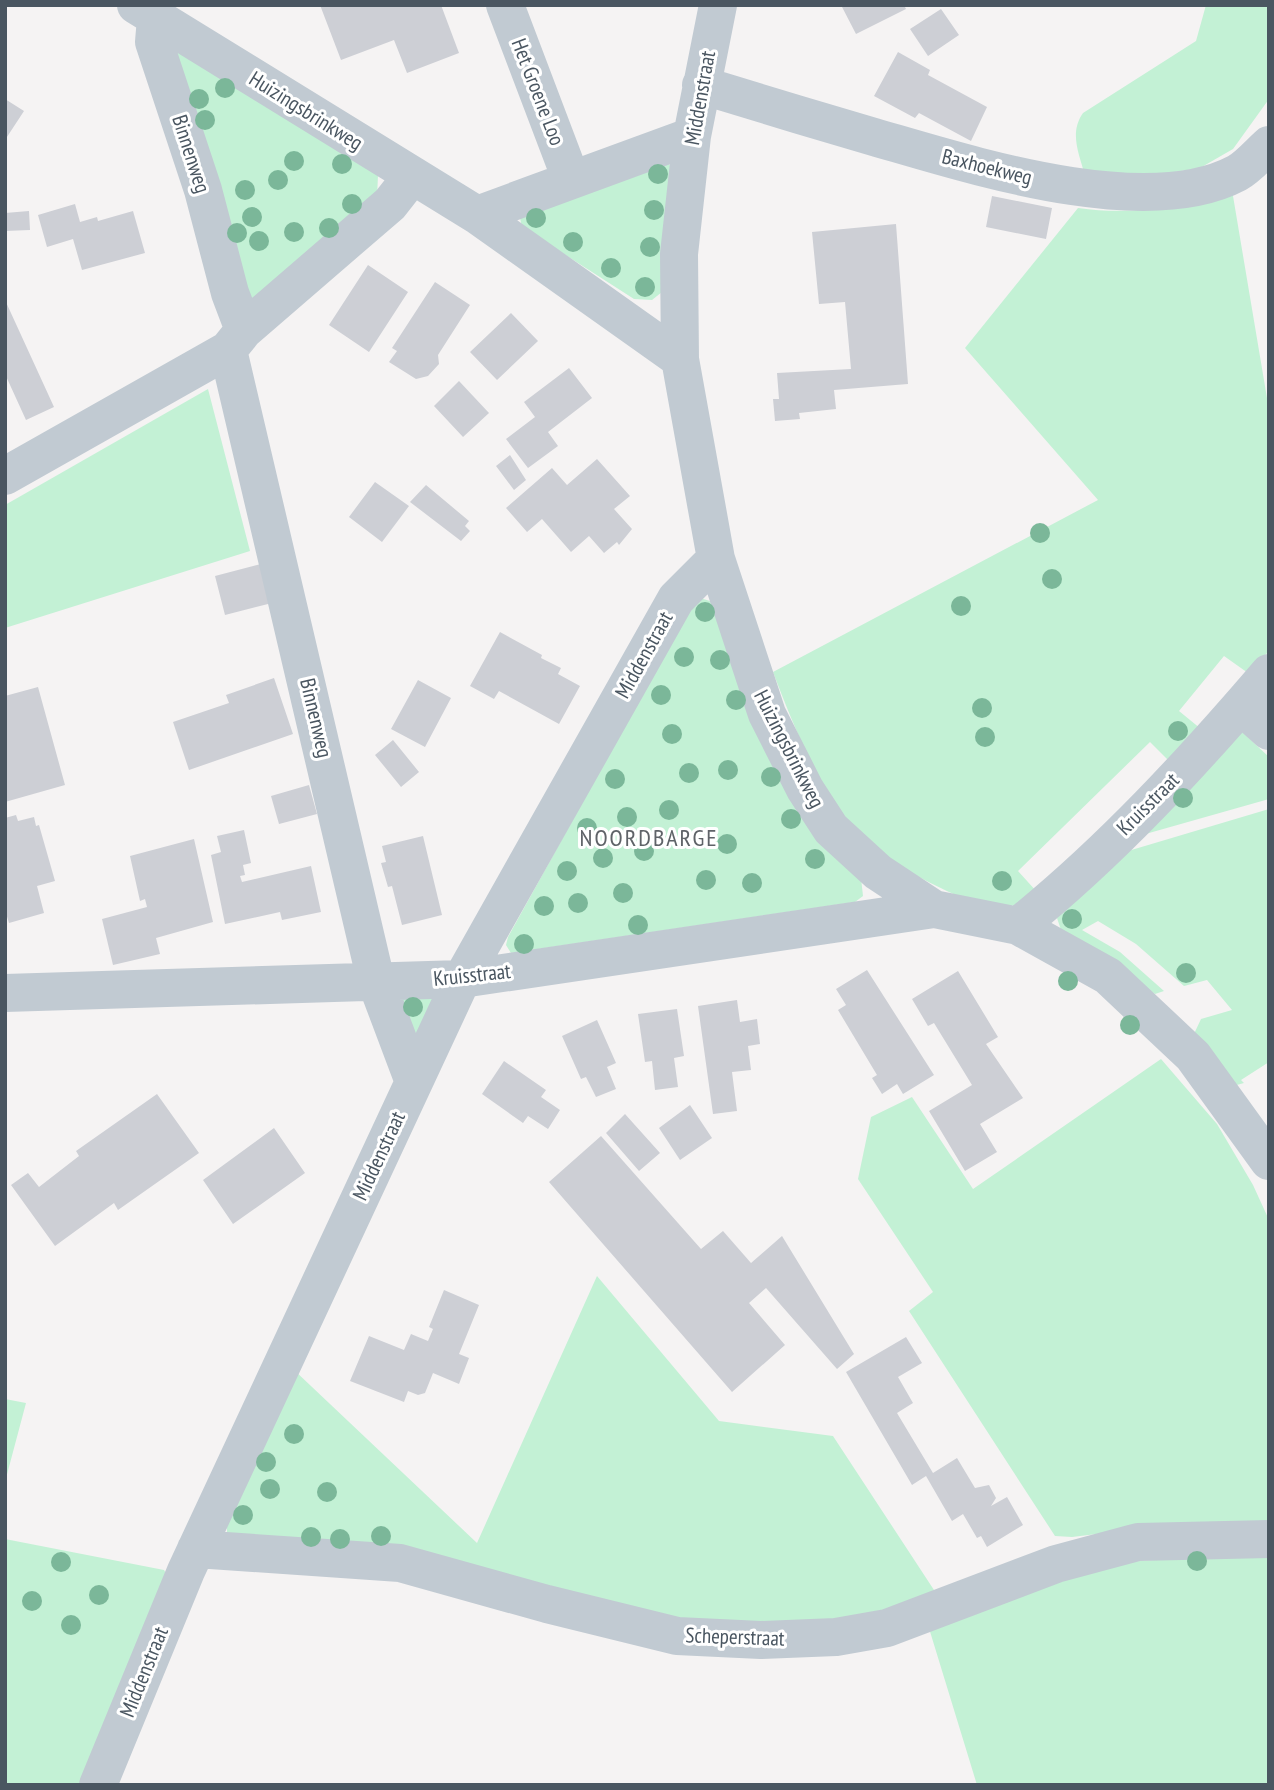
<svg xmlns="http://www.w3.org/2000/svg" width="1274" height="1790" font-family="'PT Sans Narrow',sans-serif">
<rect width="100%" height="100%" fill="#f5f3f3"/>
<path fill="#c3f1d5" d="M1269,5V99L1233,149L1200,168L1156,175L1085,176C1079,153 1069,133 1083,113L1196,41L1206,5Z
M163,39L378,175L377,198L271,299H245Z
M669,164L671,167L662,292L652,300L634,299L522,227L520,218Z
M1232,190L1269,410V651L1248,673L1224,656L1179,711L1201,729L1171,763L1150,742L1018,871L1037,892C1026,899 1012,909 998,908C962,905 871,854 849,826C815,780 793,724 773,672L1098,500L965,348L1078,208C1136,216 1177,206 1232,190Z
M208,389L250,551L5,628V505Z
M700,598L710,601L861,878L863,896L855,902L511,953L506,945L508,937L688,611Z
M1239,729L1269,757V799L1135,837Z
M1269,809V1062L1241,1080L1244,1083L1233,1086L1193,1036L1201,1019L1232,1010L1207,980L1184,986L1136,944L1098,921L1082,930L1120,952L1164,991L1155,994L1061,930L1057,918L1118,854Z
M404,996L436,997L419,1040L396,1013Z
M1161,1059L1217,1124L1253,1185L1269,1220V1527L1138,1529L1072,1537L1055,1536L909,1311L933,1292L858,1179L871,1117L912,1097L973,1189Z
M597,1276L719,1421L833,1436L934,1590L905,1612L738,1631L227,1533V1519L293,1369L477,1543Z
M5,1399L26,1403L5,1482Z
M5,1539L164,1570L168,1577L81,1785H5Z
M1269,1552V1785H977L928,1625L1097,1564Z"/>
<path fill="#cdcfd5" d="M320,5H441L459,53L407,73L394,40L341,60Z
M841,5H904L906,9L856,34Z
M941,9L959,35L928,56L910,29Z
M898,52L930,70L928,75L987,107L971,141L919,113L915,118L874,96Z
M5,99L24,111L5,140Z
M992,196L1052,208L1046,239L986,227Z
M75,204L80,222L97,217L98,221L133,211L145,253L82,270L73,239L47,247L38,215Z
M29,211L30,230L5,231V213Z
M896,224L908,384L834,390L836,409L799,413L800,419L775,421L773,399H779L777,373L851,369L845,302L819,304L812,232Z
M368,265L408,292L369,352L329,325Z
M435,282L470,305L438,355L439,364L428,376L416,379L389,362L397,351L392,348Z
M5,300L54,407L26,420L5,374Z
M511,313L538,341L497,380L470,352Z
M569,368L592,398L548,432L558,446L528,468L506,439L535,417L524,402Z
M459,381L489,413L463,437L434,406Z
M510,455L526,480L514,490L496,466Z
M597,459L630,496L614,509L632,529L619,545L617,542L604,553L589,536L571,552L542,519L527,532L506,508L552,468L567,485Z
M375,482L409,506L382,542L349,517Z
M426,485L469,521L465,526L470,531L461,541L410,502Z
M261,564L272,603L225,615L215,576Z
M500,632L542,655L541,658L561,668L558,674L580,686L559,724L499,691L494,699L470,686Z
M274,678L293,734L189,770L173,722L229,703L226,695Z
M418,680L451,698L425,747L391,729Z
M38,687L65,785L5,802V696Z
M393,740L419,772L401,787L375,755Z
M309,785L317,814L279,824L271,796Z
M16,815L18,821L34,817L36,826L39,825L55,881L37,886L44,913L9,923L5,910V818Z
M244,830L251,863L243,865L245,875L240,876L242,882L311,866L321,912L282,920L280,912L225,924L211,855L221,852L217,836Z
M423,836L442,915L402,925L392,886L388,887L381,863L386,862L382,846Z
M194,839L213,922L156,938L160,954L113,965L102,919L147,907L145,899L140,901L130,856Z
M867,970L934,1075L903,1094L897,1084L882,1094L872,1078L877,1075L838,1010L846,1005L836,989Z
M958,971L998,1037L986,1044L1023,1098L980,1124L997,1152L965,1171L929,1111L972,1085L934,1023L928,1026L912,999Z
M737,1000L740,1022L757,1019L760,1044L748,1046L751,1070L732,1072L737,1111L713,1114L698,1006Z
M677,1009L684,1056L674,1058L678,1087L655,1090L652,1061L645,1062L638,1014Z
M597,1020L616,1063L607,1067L616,1089L596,1097L586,1077L581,1079L562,1036Z
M504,1061L546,1090L541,1097L560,1110L548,1129L528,1116L523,1123L482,1094Z
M157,1094L199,1153L118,1210L114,1203L55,1246L11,1185L28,1173L39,1187L79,1156L76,1151Z
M690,1105L712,1138L680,1160L659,1128Z
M625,1114L660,1153L639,1171L606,1133Z
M274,1128L305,1173L233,1224L203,1180Z
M601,1136L701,1249L723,1231L751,1263L782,1236L854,1354L837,1369L766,1288L749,1303L785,1345L732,1392L549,1182Z
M444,1290L479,1305L459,1354L469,1358L459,1384L433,1373L425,1393L418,1395L408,1391L404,1402L350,1381L369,1336L404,1350L411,1334L428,1341L433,1329L429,1327Z
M906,1337L922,1363L898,1377L913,1403L897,1413L933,1473L957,1458L975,1488L989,1485L996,1498L991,1506L1007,1497L1023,1525L987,1547L981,1536L977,1538L963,1514L952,1521L926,1476L912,1485L846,1372Z"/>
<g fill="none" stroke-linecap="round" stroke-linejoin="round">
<path stroke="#c1cad2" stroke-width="38" d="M136,5L477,215L680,359
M505,5L571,179
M718,5L692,136L679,254L680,359L716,559L767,714L805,789L831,829L878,872L934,909L1018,926L1108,976L1193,1056L1269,1161
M156,18L154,42L203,190L230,293L244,330
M701,85C759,103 816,120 874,137C968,164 1145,222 1237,173C1248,167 1259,154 1269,145
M477,215L692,136
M228,350L376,981L414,1082
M5,476L228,350L244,330L390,204L412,176
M1241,706L1269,731
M1018,926C1110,852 1192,763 1269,673
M5,993L462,979L934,909
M196,1549L400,1563L547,1604L677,1636L761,1640L836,1637L887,1628L1056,1564L1138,1542L1269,1539
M98,1785L186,1571L462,979L676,599L716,559"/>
</g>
<g fill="#7bb799">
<circle cx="225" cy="88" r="10"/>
<circle cx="199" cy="99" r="10"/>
<circle cx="205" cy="120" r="10"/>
<circle cx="294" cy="161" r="10"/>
<circle cx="342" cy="164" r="10"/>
<circle cx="658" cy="174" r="10"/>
<circle cx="278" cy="180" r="10"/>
<circle cx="245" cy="190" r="10"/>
<circle cx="352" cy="204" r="10"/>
<circle cx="654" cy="210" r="10"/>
<circle cx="252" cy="217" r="10"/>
<circle cx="536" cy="218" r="10"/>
<circle cx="329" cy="228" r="10"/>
<circle cx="294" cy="232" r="10"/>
<circle cx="237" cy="233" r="10"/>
<circle cx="259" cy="241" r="10"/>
<circle cx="573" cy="242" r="10"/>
<circle cx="650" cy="247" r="10"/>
<circle cx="611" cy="268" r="10"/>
<circle cx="645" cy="287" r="10"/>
<circle cx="1040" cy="533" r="10"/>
<circle cx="1052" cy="579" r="10"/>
<circle cx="961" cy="606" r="10"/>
<circle cx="705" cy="612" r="10"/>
<circle cx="684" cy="657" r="10"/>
<circle cx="720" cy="660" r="10"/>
<circle cx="661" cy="695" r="10"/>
<circle cx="736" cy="700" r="10"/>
<circle cx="982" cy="708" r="10"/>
<circle cx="1178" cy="731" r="10"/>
<circle cx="672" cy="734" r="10"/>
<circle cx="985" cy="737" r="10"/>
<circle cx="728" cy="770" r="10"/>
<circle cx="689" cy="773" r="10"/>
<circle cx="771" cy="777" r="10"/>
<circle cx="615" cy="779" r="10"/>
<circle cx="1183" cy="798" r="10"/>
<circle cx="669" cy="810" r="10"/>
<circle cx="627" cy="817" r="10"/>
<circle cx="791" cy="819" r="10"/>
<circle cx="587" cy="828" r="10"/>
<circle cx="727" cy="844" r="10"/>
<circle cx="644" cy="851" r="10"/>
<circle cx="603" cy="858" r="10"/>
<circle cx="815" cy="859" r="10"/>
<circle cx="567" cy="871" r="10"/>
<circle cx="706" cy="880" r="10"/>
<circle cx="1002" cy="881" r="10"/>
<circle cx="752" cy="883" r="10"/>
<circle cx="623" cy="893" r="10"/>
<circle cx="578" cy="903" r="10"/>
<circle cx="544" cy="906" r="10"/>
<circle cx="1072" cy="919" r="10"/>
<circle cx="638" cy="925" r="10"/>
<circle cx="524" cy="944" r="10"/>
<circle cx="1186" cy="973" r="10"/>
<circle cx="1068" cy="981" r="10"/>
<circle cx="413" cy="1007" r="10"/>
<circle cx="1130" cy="1025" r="10"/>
<circle cx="294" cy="1434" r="10"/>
<circle cx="266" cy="1462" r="10"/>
<circle cx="270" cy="1489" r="10"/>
<circle cx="327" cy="1492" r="10"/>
<circle cx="243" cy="1515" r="10"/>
<circle cx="381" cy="1536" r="10"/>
<circle cx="311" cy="1537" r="10"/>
<circle cx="340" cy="1539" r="10"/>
<circle cx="1197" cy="1561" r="10"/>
<circle cx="61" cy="1562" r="10"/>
<circle cx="99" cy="1595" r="10"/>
<circle cx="32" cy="1601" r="10"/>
<circle cx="71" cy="1625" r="10"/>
</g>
<g text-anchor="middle" stroke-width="6" stroke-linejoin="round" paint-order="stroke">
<g font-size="21" fill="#4a5661" stroke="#fff">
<text transform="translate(538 92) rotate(69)" y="7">Het Groene Loo</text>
<text transform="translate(700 98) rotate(-80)" y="7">Middenstraat</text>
<text transform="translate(306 111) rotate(32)" y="7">Huizingsbrinkweg</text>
<text transform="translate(191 154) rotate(72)" y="7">Binnenweg</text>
<text transform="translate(987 167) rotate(14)" y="7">Baxhoekweg</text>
<text transform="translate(644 655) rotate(-61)" y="7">Middenstraat</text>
<text transform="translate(316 718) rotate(77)" y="7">Binnenweg</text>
<text transform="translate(789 749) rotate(63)" y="7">Huizingsbrinkweg</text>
<text transform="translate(1148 804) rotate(-45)" y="7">Kruisstraat</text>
<text transform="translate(472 975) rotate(-6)" y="7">Kruisstraat</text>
<text transform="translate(379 1156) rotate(-65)" y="7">Middenstraat</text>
<text transform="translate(735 1637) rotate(2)" y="7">Scheperstraat</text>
<text transform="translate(144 1672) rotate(-68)" y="7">Middenstraat</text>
</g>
<g font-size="24" letter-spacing="2" fill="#5f6368" stroke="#fff">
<text x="649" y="846">NOORDBARGE</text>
</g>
</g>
<rect width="1274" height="1790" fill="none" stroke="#4a5661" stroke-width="14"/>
</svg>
